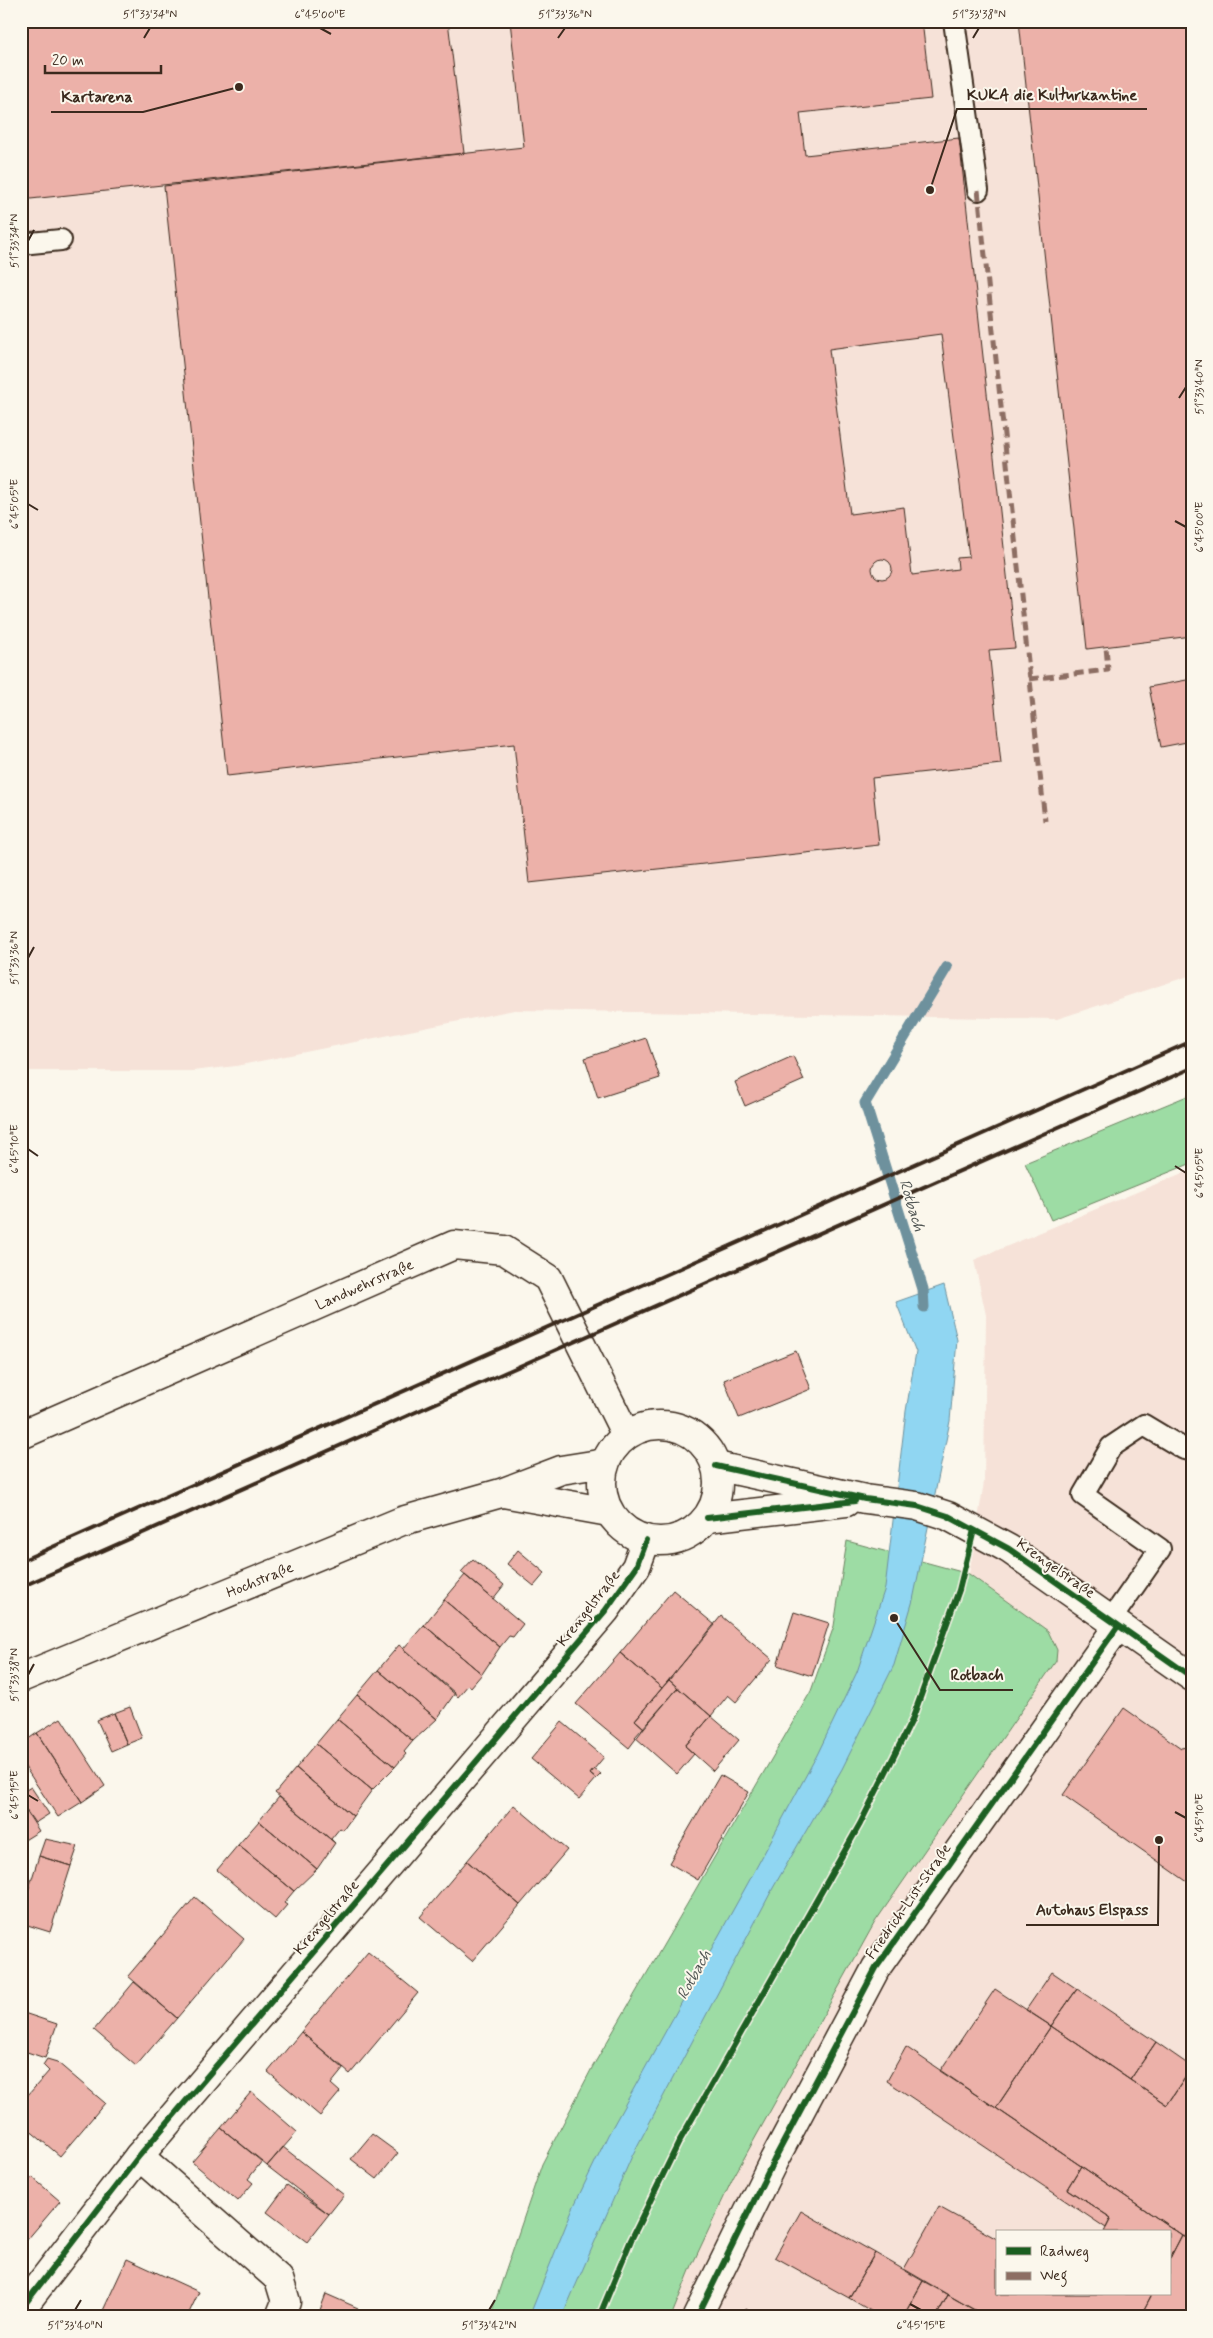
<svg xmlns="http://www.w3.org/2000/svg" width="1213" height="2338" font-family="Mynerve,sans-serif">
<rect width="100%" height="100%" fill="#fbf7ec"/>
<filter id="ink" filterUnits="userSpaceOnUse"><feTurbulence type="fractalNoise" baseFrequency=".02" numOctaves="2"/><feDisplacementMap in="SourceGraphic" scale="10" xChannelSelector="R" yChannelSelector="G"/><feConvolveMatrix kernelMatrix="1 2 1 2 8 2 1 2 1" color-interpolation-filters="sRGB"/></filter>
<g filter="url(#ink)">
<path fill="#f6e2d8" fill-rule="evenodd" d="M21,21H1192V975L1057,1019L514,1010L236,1066L192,1071H21Z
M1192,1169V2317H671L693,2263L733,2178L875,1922L1056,1661L1048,1631L969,1574L984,1482L986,1315L974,1260ZM997,2232H1169V2294H997Z"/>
<path fill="#9ddca4" stroke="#6c8361" d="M1192,1094V1163L1051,1220L1025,1163Z
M847,1541L969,1574L1048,1631L1057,1650L1056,1661L875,1922L733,2178L693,2263L671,2317H490L542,2164L593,2066L811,1691L834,1626Z"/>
<path fill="#90d6f2" stroke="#6e919d" d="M944,1285L957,1340L950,1421L913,1600L894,1665L842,1769L773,1888L632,2156L562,2317H529L572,2210L608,2135L748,1883L817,1755L857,1672L885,1588L906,1411L916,1352L896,1302Z"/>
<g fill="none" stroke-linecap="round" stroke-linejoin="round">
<path stroke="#6e919d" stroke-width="11" d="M924,1307L923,1289L865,1103L947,967"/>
</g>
<path fill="#ecb1a9" stroke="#3b2a1e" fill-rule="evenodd" d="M21,21H448L464,153L21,200Z
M510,21H922L931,99L800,113L805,155L959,138L1015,648L989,650L1001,764L872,778L879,845L529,883L514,744L227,776L164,186L524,147ZM941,334L969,557L957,558L958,569L912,575L904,507L850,514L829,349Z
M1019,21H1192V636L1087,649Z
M872 569a10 10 0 1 1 20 0a10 10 0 1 1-20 0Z
M1192,679V741L1161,747L1149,687Z
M646,1038L660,1078L598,1098L585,1058Z
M793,1056L804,1080L745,1106L735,1082Z
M796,1351L811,1389L739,1418L724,1380Z
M518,1550L545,1573L534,1586L507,1564Z
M473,1559L504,1585L493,1599L461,1572Z
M465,1575L523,1624L513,1637L509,1636L500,1647L444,1600Z
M673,1590L715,1625L662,1688L620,1653Z
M444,1600L500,1647L482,1674L424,1625Z
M794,1612L829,1623L812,1676L777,1665Z
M721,1616L772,1659L736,1702L728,1695L711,1716L669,1680Z
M424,1625L482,1674L471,1687L468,1685L458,1697L403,1649Z
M399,1645L455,1693L437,1719L378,1670Z
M620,1653L662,1688L635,1720L644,1728L629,1748L576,1704Z
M378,1670L437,1719L413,1741L357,1695Z
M669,1680L678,1688L644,1728L635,1720Z
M678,1688L711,1716L685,1746L694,1754L677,1774L635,1737Z
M357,1695L413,1741L404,1752L406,1754L395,1767L337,1719Z
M130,1707L142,1738L127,1744L114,1713Z
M1124,1708L1181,1748L1187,1747L1192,1755V1885L1063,1795Z
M114,1713L127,1744L111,1751L97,1720Z
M711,1716L739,1740L713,1771L685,1746Z
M61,1718L105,1786L82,1802L37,1733Z
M337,1719L395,1767L372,1790L316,1744Z
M562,1722L604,1757L590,1774L596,1779L579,1799L531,1759Z
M37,1733L82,1802L58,1817L21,1761V1744Z
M316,1744L372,1790L353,1816L296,1768Z
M296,1768L353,1816L343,1830L340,1828L331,1839L335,1843L275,1793Z
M594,1769L601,1774L596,1779L590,1774Z
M720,1775L749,1792L698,1880L669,1863Z
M31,1787L49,1814L35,1823L21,1803V1793Z
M279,1797L335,1843L317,1869L259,1821Z
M21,1803L39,1831L23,1841L21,1838Z
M514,1805L567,1850L520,1905L467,1861Z
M259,1821L317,1869L294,1891L238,1845Z
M45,1839L78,1846L71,1866L39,1856Z
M238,1845L294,1891L284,1903L287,1905L275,1919L217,1870Z
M39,1856L71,1866L50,1932L21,1923V1914Z
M467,1861L520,1905L472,1961L420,1917Z
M195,1897L244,1939L177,2018L128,1976Z
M368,1952L418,1993L350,2074L301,2032Z
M1052,1972L1077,1989L1051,2026L1026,2010Z
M134,1982L177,2018L136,2066L94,2030Z
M995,1989L1051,2026L996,2108L940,2071Z
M1077,1989L1156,2042L1130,2080L1051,2026Z
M21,2012L57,2024L45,2058L21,2050Z
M1051,2026L1167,2105L1192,2068V2227L1185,2237L996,2108Z
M301,2032L344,2068L331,2084L340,2092L320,2116L268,2072Z
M1156,2042L1192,2067L1167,2105L1130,2080Z
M906,2047L1081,2166L1067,2189L1111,2218L1106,2228L887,2081Z
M47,2059L57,2062L105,2103L60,2156L21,2123V2090L28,2095L49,2071L43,2065Z
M251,2092L297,2132L267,2166L221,2128Z
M221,2128L262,2161L248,2179L253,2183L238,2201L192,2162Z
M372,2134L398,2153L377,2179L351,2159Z
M283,2147L344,2195L329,2214L267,2166Z
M1081,2166L1182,2235L1169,2260V2232H1104L1111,2218L1067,2189Z
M32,2177L60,2201L21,2247V2179L27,2184Z
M287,2185L329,2214L307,2242L267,2212Z
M939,2207L997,2239V2294H1152L1140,2317H986L904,2269Z
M801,2211L875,2253L849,2298L775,2257Z
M1192,2227V2241L1185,2237Z
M1182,2235L1192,2241V2317H1140L1152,2294H1169V2260Z
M875,2253L923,2281L903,2317H881L849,2298Z
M127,2259L199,2292L187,2317H100Z
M923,2281L948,2295L936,2317H903Z
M326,2294L358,2308L355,2317H336L320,2310Z
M948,2295L973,2309L969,2317H936Z
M746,2309L759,2317H741Z
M973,2309L986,2317H969Z
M320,2310L336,2317H317Z"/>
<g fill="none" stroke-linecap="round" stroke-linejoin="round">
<defs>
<path id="service" d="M954,21L978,190
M21,244L61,240
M1110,1621L1160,1549L1083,1495L1111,1447L1144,1425L1184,1449"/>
<g id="minor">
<circle cx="660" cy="1483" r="58"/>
<path id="s1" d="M21,1435L454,1245L504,1250L548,1278L626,1435"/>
<path d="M716,1466L865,1499L917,1506L948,1516L1009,1549L1192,1677"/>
<path d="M503,1493L609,1512"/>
<path d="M707,1518L846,1502"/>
<path id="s2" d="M21,1678L402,1521L501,1493L561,1470L605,1463"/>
<path d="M139,2156L279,2279L286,2302L280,2317"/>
<path d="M21,2309L139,2156L605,1611L636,1567L646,1540"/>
<path d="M697,2317L774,2160L876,1968L1118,1626"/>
</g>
</defs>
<use href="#service" stroke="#3b2a1e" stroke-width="24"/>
<use href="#minor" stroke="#3b2a1e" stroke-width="31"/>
<use href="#service" stroke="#fbf7ec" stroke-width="20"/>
<use href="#minor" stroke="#fbf7ec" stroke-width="28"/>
<path stroke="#3b2a1e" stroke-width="4" d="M21,1561L1192,1041
M21,1587L1192,1068"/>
<path stroke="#8d6e63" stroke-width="5" stroke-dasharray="10 5" stroke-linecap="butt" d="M978,190L1045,821
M1029,679L1108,670L1106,647"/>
<defs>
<path id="cycleway" d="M716,1466L865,1499L917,1506L948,1516L1009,1549L1192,1677
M707,1518L855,1501
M21,2309L139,2156L605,1611L636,1567L646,1540
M599,2317L631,2240L680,2140L860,1824L912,1720L959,1590L974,1530
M697,2317L774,2160L876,1968L1118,1626"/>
</defs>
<use href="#cycleway" stroke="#fbf7ec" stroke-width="9"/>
<use href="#cycleway" stroke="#1b5e20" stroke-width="6"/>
</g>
</g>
<path fill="none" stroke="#3b2a1e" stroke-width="2" d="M320,28L331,34M144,38L150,28M558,38L565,28M973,38L979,28M28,241L34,230M1179,398L1186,387M28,504L38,510M1175,521L1186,527M28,958L34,947M28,1149L38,1156M1175,1166L1186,1173M28,1675L34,1664M28,1795L38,1801M1175,1812L1186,1818M910,2304L921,2310M75,2310L81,2300M489,2310L495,2300"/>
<g text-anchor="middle" stroke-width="4" stroke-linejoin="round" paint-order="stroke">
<g font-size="15" fill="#3b2a1e" stroke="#fbf7ec">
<text dy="5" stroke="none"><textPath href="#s1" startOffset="375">Landwehrstraße</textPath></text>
<text transform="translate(1056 1568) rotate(35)" y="5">Krengelstraße</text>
<text dy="5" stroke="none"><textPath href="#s2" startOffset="258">Hochstraße</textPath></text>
<text transform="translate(588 1608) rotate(-52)" y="5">Krengelstraße</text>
<text transform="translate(908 1901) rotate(-55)" y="5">Friedrich-List-Straße</text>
<text transform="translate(326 1917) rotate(-50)" y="5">Krengelstraße</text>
</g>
<g font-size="16" font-style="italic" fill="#505553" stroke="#fbf7ec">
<text transform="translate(913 1205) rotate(73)" y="6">Rotbach</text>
<text transform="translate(693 1974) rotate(-61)" y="6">Rotbach</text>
</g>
</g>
<path fill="none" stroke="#3b2a1e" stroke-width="2" d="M930 190L957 109H1147M239 87L143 112H51M894 1618L940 1690H1013M1159 1840L1158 1925H1026"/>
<g fill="#3b2a1e" stroke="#fbf7ec" stroke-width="2">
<circle cx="930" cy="190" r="5"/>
<circle cx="239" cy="87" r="5"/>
<circle cx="894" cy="1618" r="5"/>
<circle cx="1159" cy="1840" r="5"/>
</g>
<g font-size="16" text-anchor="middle" font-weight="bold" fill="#3b2a1e" stroke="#fbf7ec" stroke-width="4" stroke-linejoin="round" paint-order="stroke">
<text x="1052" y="100">KUKA die Kulturkantine</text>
<text x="97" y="102">Kartarena</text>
<text x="977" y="1680">Rotbach</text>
<text x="1092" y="1915">Autohaus Elspass</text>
</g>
<rect width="1213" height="2338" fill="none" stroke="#fbf7ec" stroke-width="55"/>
<rect x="996" y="2230" width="175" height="65" fill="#fbf7ec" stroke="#aea59a"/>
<rect x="1006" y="2247" width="25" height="8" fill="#1b5e20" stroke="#aea59a"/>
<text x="1040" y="2256" font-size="15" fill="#3b2a1e">Radweg</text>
<rect x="1006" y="2272" width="25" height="8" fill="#8d6e63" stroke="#aea59a"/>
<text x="1040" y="2280" font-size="15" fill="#3b2a1e">Weg</text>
<path d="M45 65v8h116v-8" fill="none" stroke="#3b2a1e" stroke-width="2.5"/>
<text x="52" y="65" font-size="15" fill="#3b2a1e" stroke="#fbf7ec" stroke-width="4" paint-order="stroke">20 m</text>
<rect x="28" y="28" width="1158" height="2282" fill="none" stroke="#3b2a1e" stroke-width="2"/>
<g font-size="12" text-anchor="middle" fill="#3b2a1e">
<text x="150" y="18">51°33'34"N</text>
<text x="320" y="18">6°45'00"E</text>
<text x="565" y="18">51°33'36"N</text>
<text x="979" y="18">51°33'38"N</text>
<text transform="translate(14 241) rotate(-90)" y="4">51°33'34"N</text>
<text transform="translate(1199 387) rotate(-90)" y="4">51°33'40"N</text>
<text transform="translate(14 504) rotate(-90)" y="4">6°45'05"E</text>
<text transform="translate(1199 527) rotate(-90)" y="4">6°45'00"E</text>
<text transform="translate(14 958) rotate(-90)" y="4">51°33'36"N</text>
<text transform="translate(14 1149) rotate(-90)" y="4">6°45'10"E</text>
<text transform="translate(1199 1173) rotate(-90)" y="4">6°45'05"E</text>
<text transform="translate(14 1675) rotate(-90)" y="4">51°33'38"N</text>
<text transform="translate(14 1795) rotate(-90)" y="4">6°45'15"E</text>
<text transform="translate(1199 1818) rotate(-90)" y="4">6°45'10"E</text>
<text x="75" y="2329">51°33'40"N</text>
<text x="489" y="2329">51°33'42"N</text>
<text x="921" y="2329">6°45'15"E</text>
</g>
</svg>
